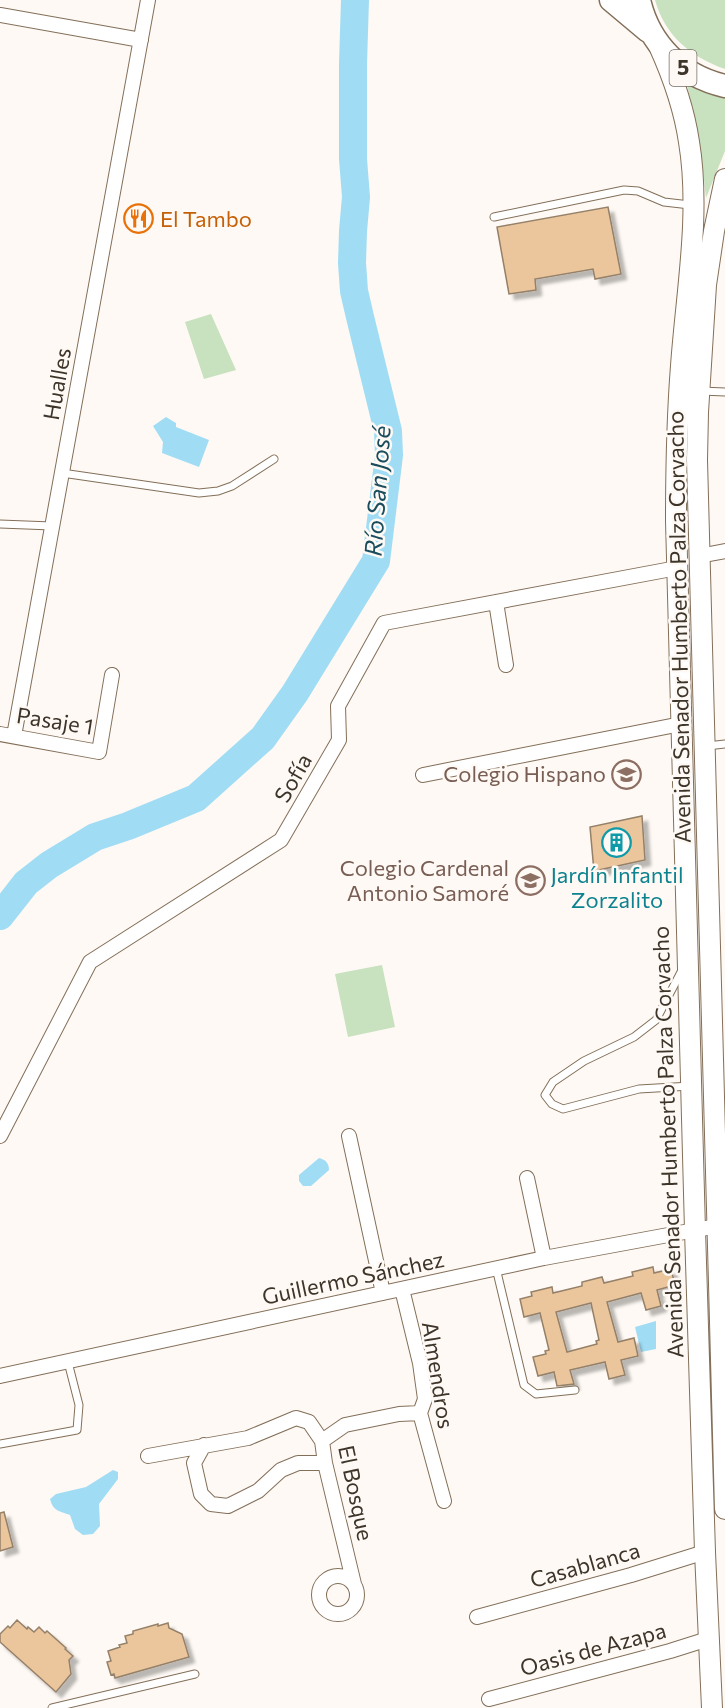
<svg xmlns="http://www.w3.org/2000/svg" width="725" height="1708" font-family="Commissioner,sans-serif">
<defs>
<filter id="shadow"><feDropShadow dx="5.5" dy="5.5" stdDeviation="1.5" flood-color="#0004"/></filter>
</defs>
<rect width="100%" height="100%" fill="#fef9f4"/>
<path fill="#c8e1be" d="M655,0H725V69C691,57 665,36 655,0Z
M687,84L725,96V151L706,198L701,154Z
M211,314L236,370L204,379L185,322Z
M382,965L395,1027L348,1037L335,974Z"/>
<path fill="#a0ddf4" d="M166,417L176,423V427L209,440L199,467L162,453L163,442L153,426Z
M319,1158C326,1160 329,1163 329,1170L311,1186H303L299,1181V1175Z
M656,1321V1349L641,1352L635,1327Z
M113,1470L118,1472V1479L99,1504L100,1526L93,1534L83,1535L75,1529L70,1515C59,1511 53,1511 50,1499L56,1494L86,1487Z"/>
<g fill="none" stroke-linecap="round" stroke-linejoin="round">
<path stroke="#a0ddf4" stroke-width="28" d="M0,916L26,883L49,865L95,837L128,826L196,798L263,738L295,693L376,561L389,455L388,431L360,317L354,291L352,263L353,231L356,197L353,159V64L355,0"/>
</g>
<path fill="#ebc69c" stroke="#958069" stroke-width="1.5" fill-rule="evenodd" filter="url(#shadow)" d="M608,207L621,274L595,279L593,269L535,279L536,290L509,294L497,227Z
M642,816L645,860L594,871L590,827Z
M653,1267L654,1273L671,1269L675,1285L657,1290L661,1306L646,1310L641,1293L607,1302L618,1342L634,1338L638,1356L621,1360L625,1375L609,1379L605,1362L570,1370L574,1384L557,1386L554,1372L538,1376L533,1357L546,1354L545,1351L549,1350L540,1313L524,1317L520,1299L532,1296L531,1292L552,1287L553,1293L582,1286V1282L602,1277L604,1283L633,1276L632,1272ZM591,1303L599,1340L596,1341L597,1344L567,1352L556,1312Z
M4,1512L13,1547L0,1551V1513Z
M17,1620L27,1629L28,1627L34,1632L39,1627L45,1633L47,1631L66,1648L65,1649L73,1656L69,1660L71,1674L56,1692L0,1642V1634L8,1626L10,1628Z
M168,1623L169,1628L182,1634L189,1657L115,1678L114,1674L111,1675L107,1662L111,1661L108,1651L120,1647L119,1645L127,1643L125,1636L133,1634V1631L158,1624V1626Z"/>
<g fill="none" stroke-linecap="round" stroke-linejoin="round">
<defs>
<path id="service" d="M494,217L624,190L638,191L664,202L690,205
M701,391L725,392
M62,473L199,493L218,491L232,486L274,459
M0,524L52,526
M707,746L725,744
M682,970L656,1020L634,1037L584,1061L553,1082L545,1095L552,1104L563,1109L639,1089L691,1086
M496,1268L524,1385L536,1394L575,1390
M0,1444L77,1430L79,1405L68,1362
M52,1708L195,1674"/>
<path id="minor" d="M0,15L141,40
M699,556L725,551
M496,602L506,665
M0,734L99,752L112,675
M14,736L148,0
M423,775L681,724
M0,1136L90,962L281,840L339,740L338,706L384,623L677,568
M349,1136L383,1293
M527,1178L544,1258
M402,1289L420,1363L425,1399L420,1413L444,1501
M0,1376L544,1258L717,1226
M204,1445L194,1463L201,1494L211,1504L228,1506L258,1491L281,1470L298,1463H325
M148,1456L248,1438L296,1418L309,1422L322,1441
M319 1595a19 19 0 1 1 38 0a19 19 0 1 1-38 0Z
M354,1584L325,1463L322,1441L345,1425L399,1414L420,1413
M477,1617L631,1575L705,1552
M489,1699L670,1651L708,1639"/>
<path id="secondary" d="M659,46C673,77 684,108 689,142C701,214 686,294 681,366C677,417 676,469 676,521L695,1230L705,1552L712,1708
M725,179L714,231L706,285L698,412L697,460L725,1509"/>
<path id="trunk" d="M611,0L648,31
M639,0C649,44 681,76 725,86"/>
</defs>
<use href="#service" stroke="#836f59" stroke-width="9"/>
<use href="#minor" stroke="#836f59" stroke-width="16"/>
<use href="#secondary" stroke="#836f59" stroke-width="22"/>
<use href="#trunk" stroke="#836f59" stroke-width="25"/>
<use href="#service" stroke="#fff" stroke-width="7"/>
<use href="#minor" stroke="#fff" stroke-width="14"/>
<use href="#secondary" stroke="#fff" stroke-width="20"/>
<use href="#trunk" stroke="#fff" stroke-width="22"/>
</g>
<defs>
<symbol id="restaurant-ring" viewBox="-11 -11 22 22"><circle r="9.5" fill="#fef9f4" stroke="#e8710a" stroke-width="1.5"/><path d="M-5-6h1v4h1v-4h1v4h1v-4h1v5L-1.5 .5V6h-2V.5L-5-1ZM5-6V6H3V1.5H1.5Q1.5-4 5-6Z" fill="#e8710a"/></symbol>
<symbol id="school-ring" viewBox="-11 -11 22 22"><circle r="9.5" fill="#fef9f4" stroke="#8d6e63" stroke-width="1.5"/><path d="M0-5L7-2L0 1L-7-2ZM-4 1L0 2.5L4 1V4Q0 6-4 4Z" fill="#8d6e63"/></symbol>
<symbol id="building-ring" viewBox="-11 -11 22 22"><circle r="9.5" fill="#fef9f4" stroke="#0f9aa8" stroke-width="1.5"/><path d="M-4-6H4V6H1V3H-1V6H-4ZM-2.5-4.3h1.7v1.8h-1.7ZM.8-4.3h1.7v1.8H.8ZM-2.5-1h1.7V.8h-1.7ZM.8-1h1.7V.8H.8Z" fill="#0f9aa8"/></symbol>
</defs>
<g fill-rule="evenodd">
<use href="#restaurant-ring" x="122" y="202" width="33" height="33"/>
<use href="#school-ring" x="610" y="758" width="33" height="33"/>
<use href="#building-ring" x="600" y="826" width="33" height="33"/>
<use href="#school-ring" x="514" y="864" width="33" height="33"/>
</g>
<g text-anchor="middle" stroke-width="5" stroke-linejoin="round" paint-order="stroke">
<rect fill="#fef9f4" stroke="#776f67" stroke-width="1.5" x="669.5" y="50" width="27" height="36" rx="4.5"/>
<g font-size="21" font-weight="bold" fill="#3d342a">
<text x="683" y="75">5</text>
</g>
<g font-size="22" fill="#c56008" stroke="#fef9f4" text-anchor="start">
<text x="160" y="227">El Tambo</text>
</g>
<g font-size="22" fill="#3d342a" stroke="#fef9f4">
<text transform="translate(57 384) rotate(-80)" y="8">Hualles</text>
<text transform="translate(679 627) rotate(-91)" y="8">Avenida Senador Humberto Palza Corvacho</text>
<text transform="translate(55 721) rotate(9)" y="8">Pasaje 1</text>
<text transform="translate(293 778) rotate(-60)" y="8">Sofía</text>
<text transform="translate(668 1142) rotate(-92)" y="8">Avenida Senador Humberto Palza Corvacho</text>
<text transform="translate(353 1278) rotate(-12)" y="8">Guillermo Sánchez</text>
<text transform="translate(438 1375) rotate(81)" y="8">Almendros</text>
<text transform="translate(356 1493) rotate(78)" y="8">El Bosque</text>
<text transform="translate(585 1565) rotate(-16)" y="8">Casablanca</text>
<text transform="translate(593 1649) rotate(-15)" y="8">Oasis de Azapa</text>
</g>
<g font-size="22" fill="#785e54" stroke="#fef9f4" text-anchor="end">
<text x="606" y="782">Colegio Hispano</text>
<text x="509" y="876">Colegio Cardenal<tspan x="509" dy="25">Antonio Samoré</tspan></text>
</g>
<g font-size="22" fill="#0d838f" stroke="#fef9f4">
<text x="617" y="883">Jardín Infantil<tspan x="617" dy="25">Zorzalito</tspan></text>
</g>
<g font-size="24" font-style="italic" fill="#194c5c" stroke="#fef9f4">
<text transform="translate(378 491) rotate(-86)" y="8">Río San José</text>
</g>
</g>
</svg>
